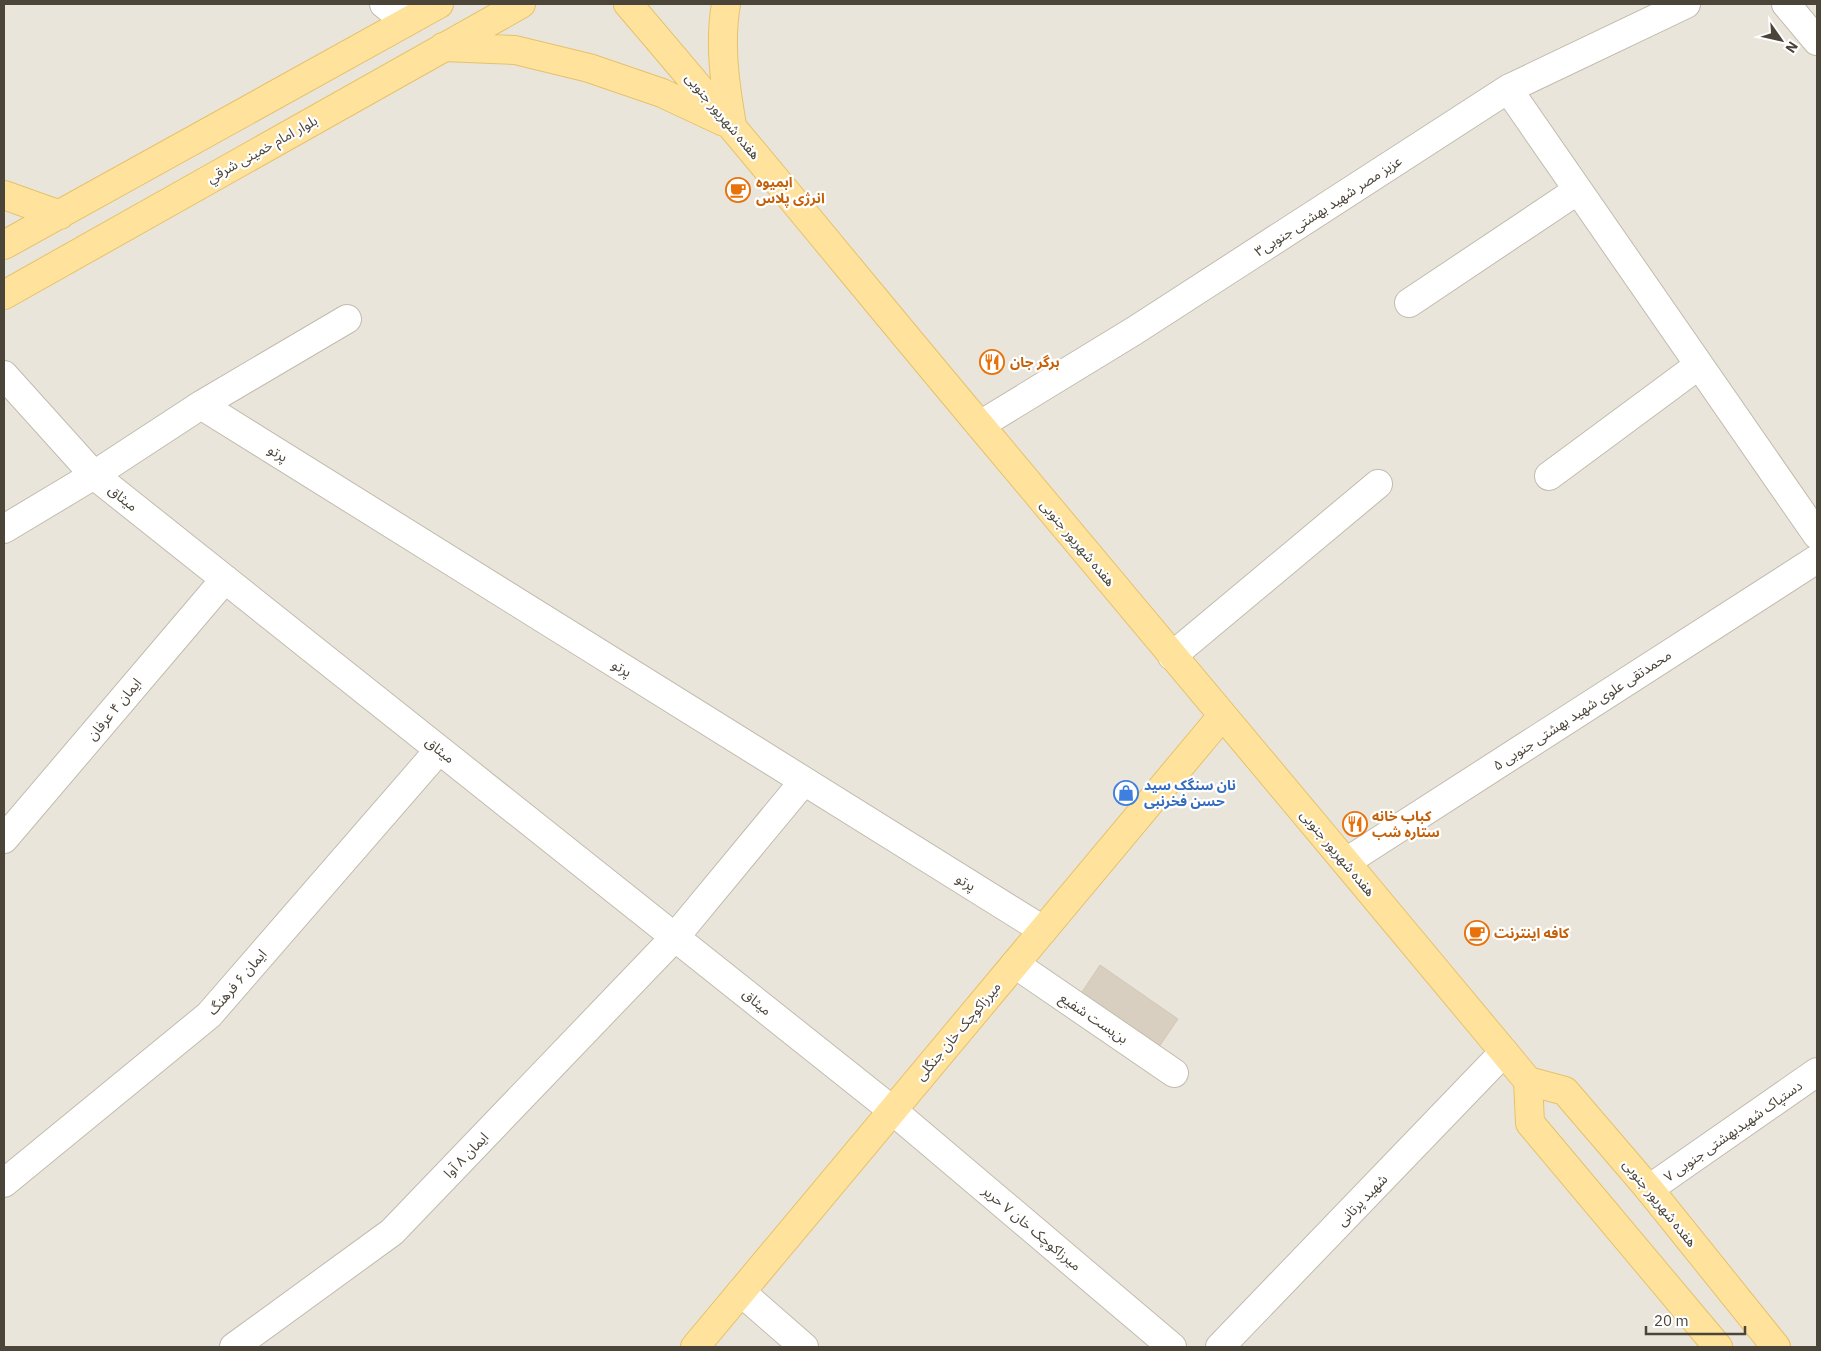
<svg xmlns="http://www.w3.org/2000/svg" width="1821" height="1351" font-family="'IBM Plex Sans','Noto Sans Arabic',sans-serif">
<rect width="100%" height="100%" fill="#f6f3ec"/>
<path fill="#eae5da" d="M4,4H1817V1347H4Z"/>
<path fill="#d8cfc1" stroke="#d3c7b4" d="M1100,965L1178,1019L1156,1051L1078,998Z"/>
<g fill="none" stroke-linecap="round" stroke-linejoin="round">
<defs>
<path id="minor" d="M384,4L406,22
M1786,4L1817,41
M1508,89L1817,535
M1409,303L1578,190
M4,375L94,475L892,1110L1172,1347
M201,405L1043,930
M980,425L1134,331L1508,89L1686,4
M1549,476L1699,365
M4,529L94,475L201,405L347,319
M1172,656L1378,484
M4,839L225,579
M1346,862L1817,559
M1015,964L1174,1073
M4,1183L209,1015L439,750
M1649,1189L1817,1072
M741,1292L804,1347
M234,1347L392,1232L675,937L804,781
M1220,1347L1504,1052"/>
<path id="major" d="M628,4C750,146 868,292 989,436C1160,641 1333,846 1504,1052L1528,1081L1565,1091L1649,1189L1776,1347
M726,4C719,44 725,85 732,125
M443,47L515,50L589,68L662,93L724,122
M4,195L60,215
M4,245L439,4
M4,295L521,4
M1528,1081L1530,1123L1718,1347
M695,1347L1222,716"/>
</defs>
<use href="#minor" stroke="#c2bbae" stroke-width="30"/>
<use href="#major" stroke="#e6c16a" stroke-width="30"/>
<use href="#minor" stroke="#fff" stroke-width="28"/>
<use href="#major" stroke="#ffe39c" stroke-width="28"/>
</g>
<defs>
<symbol id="cafe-ring" viewBox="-11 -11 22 22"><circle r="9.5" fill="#fff" stroke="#e8710a" stroke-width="1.5"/><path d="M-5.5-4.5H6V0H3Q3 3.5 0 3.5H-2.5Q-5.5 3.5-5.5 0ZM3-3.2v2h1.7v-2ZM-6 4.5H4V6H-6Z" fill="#e8710a"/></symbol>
<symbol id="restaurant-ring" viewBox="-11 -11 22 22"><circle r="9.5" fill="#fff" stroke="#e8710a" stroke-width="1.5"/><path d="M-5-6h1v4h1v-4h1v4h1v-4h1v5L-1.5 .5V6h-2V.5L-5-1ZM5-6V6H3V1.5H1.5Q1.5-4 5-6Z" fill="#e8710a"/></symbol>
<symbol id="shop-ring" viewBox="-11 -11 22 22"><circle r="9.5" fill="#fff" stroke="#3f7fe0" stroke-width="1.5"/><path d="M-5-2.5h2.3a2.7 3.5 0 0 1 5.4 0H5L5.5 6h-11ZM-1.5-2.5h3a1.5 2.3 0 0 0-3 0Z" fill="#3f7fe0"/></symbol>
</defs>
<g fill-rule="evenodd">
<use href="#cafe-ring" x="724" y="176" width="28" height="28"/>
<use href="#restaurant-ring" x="978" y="348" width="28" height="28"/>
<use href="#shop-ring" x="1112" y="779" width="28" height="28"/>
<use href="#restaurant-ring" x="1341" y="810" width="28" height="28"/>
<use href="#cafe-ring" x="1463" y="919" width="28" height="28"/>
</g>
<g text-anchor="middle" stroke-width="4.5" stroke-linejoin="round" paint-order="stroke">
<g font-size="14" fill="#4b4439" stroke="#fff">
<text transform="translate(723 116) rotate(50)" y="5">هفده شهریور جنوبی</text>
<text transform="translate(262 149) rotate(-29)" y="5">بلوار امام خمینی شرقي</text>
<text transform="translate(1328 206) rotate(-33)" y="5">عزیز مصر شهید بهشتی جنوبی۳</text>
<text transform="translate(278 453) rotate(32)" y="5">پرتو</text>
<text transform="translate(123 498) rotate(38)" y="5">میثاق</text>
<text transform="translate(1078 543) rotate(50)" y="5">هفده شهریور جنوبی</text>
<text transform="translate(622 668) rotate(32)" y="5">پرتو</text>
<text transform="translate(114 709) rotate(-50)" y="5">ایمان ۴ عرفان</text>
<text transform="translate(1582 710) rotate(-33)" y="5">محمدتقی علوی شهید بهشتی جنوبی ۵</text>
<text transform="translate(440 750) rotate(38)" y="5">میثاق</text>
<text transform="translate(1338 853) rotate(50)" y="5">هفده شهریور جنوبی</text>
<text transform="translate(966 882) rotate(32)" y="5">پرتو</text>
<text transform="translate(237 982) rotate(-49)" y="5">ایمان ۶ فرهنگ</text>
<text transform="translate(757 1002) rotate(39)" y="5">میثاق</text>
<text transform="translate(1094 1018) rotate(34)" y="5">بن‌بست شفیع</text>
<text transform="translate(958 1031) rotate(-50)" y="5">میرزاکوچک خان جنگلی</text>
<text transform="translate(1733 1131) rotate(-35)" y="5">دستپاک شهیدبهشتی جنوبی ۷</text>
<text transform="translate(466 1155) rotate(-46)" y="5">ایمان ۸ آوا</text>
<text transform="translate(1362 1200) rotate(-46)" y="5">شهید پرتانی</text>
<text transform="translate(1660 1203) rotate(51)" y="5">هفده شهریور جنوبی</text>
<text transform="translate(1032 1228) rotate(40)" y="5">میرزاکوچک خان ۷ حریر</text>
</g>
<g font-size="14" font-weight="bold" fill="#c56008" stroke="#fff" text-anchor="start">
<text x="756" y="187">ابمیوه<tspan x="756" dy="16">انرژی پلاس</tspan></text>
<text x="1010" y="367">برگر جان</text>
<text x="1372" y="821">کباب خانه<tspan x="1372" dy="16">ستاره شب</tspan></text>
<text x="1494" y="938">کافه اینترنت</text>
</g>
<g font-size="14" font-weight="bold" fill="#366cbe" stroke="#fff" text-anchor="start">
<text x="1144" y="790">نان سنگک سید<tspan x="1144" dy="16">حسن فخرنبی</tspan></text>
</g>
</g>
<rect width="1821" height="1351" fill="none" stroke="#4b4439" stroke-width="10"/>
<g transform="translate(1781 40) rotate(124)" stroke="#ffffff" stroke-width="4" paint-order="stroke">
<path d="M0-4L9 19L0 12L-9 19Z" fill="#4b4439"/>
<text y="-8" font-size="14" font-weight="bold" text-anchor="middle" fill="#4b4439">N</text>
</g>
<path d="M1646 1326v8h99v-8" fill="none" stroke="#4b4439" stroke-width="2.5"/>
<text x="1654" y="1326" font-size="15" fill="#4b4439" stroke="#ffffff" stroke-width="4" paint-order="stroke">20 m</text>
</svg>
